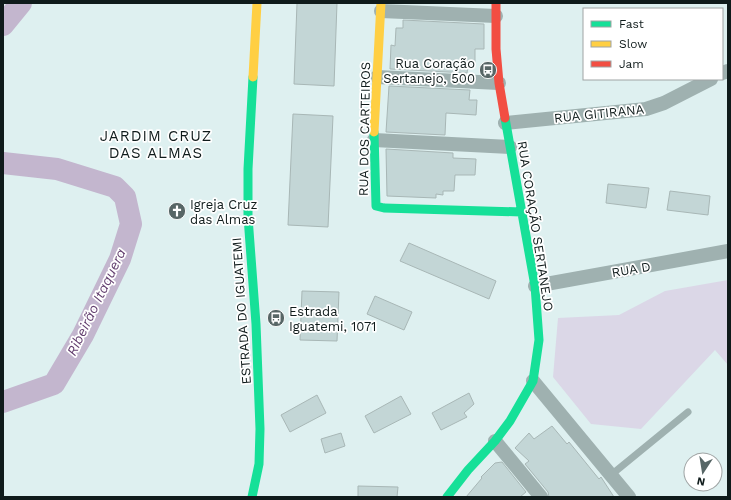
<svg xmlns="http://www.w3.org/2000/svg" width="731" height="500" font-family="'Work Sans',sans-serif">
<rect width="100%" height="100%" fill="#def0f0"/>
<path fill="#dbd7e7" d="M728,280V365L715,350L641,429L591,424L553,377L558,318L619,315L665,291Z"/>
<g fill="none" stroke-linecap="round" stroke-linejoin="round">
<path stroke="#c3b6ce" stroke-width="22" d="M3,25L21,3
M3,163L57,169L115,187L125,197L131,224L120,259L83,335L54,384L3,402"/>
</g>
<path fill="#c3d6d6" stroke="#a8b7b6" d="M297,3H337L334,86L294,84Z
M403,20L484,24V49H475V66H468L467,73L390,69L391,45L395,46L396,28H403Z
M389,86L470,90L469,100H477L476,115L446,113L445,135L386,132Z
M293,114L333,116L328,227L288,225Z
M386,149L453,153V158L476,159L475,175H455L454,191H443V195L436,194V198L387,196Z
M608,184L649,188L646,208L606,203Z
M670,191L710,196L708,215L667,210Z
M409,243L496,281L489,299L400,261Z
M302,291L339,292L337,341L300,340Z
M375,296L412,312L404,330L367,314Z
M469,393L474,404L464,413L467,417L441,430L432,413Z
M317,395L326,413L290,432L281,415Z
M401,396L411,414L374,433L365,416Z
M552,426L567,444L569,442L599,479L601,477L614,497H549L548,492L525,464L529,461L515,448L529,433L534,439Z
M341,433L345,446L325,453L321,439Z
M502,462L526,492L520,497H466L482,478L481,477L495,463Z
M358,486L398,487L397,497H358Z"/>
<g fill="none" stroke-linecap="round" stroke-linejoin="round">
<path stroke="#9fb1b0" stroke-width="7" d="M611,475L688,412"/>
<path stroke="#9fb1b0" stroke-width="14" d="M381,11L496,16
M722,73L728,71
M377,77L499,83
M505,123L646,109L664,103L711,79
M374,140L510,147
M535,286L728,251
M533,381L629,497
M495,441L541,497"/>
<path stroke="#16e098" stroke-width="9" d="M374,132L376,206L384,208L521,212
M252,497L259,464L260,429L256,324L248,217V169L253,77
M447,497L468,470L495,441L510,421L533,381L539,340L535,286L505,118"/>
<path stroke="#ffcf43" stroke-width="9" d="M253,77L257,3
M374,132L381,3"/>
<path stroke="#f24e42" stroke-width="9" d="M496,3V49L499,83L505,118"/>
</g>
<defs>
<symbol id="bus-disc" viewBox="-11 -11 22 22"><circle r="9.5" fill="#576666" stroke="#fff"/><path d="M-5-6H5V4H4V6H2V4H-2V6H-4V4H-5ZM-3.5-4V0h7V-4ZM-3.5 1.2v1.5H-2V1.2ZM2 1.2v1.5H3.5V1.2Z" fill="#fff"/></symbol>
<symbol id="church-disc" viewBox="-11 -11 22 22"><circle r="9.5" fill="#576666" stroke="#fff"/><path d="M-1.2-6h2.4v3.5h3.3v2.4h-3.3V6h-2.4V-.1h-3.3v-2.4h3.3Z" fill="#fff"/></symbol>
</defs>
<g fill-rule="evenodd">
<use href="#bus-disc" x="478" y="60" width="20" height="20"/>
<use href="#church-disc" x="167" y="201" width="20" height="20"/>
<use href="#bus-disc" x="266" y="308" width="20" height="20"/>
</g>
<g text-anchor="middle" stroke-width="3.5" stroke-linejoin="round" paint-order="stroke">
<g font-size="13" fill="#0f1b1b" stroke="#fff" text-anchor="start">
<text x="475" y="68" text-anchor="end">Rua Coração<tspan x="475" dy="15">Sertanejo, 500</tspan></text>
<text x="190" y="209">Igreja Cruz<tspan x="190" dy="15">das Almas</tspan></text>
<text x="289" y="316">Estrada<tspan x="289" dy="15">Iguatemi, 1071</tspan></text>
</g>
<g font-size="13" fill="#0f1b1b" stroke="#fff">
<text transform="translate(599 113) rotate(-6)" y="5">RUA GITIRANA</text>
<text transform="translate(364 129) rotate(-89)" y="5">RUA DOS CARTEIROS</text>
<text transform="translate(536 226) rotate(81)" y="5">RUA CORAÇÃO SERTANEJO</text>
<text transform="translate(631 269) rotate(-10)" y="5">RUA D</text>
<text transform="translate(241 311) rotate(-94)" y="5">ESTRADA DO IGUATEMI</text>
</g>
<g font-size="14" font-style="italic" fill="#633f6f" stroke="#fff">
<text transform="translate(96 302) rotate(-64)" y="5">Ribeirão Itaquera</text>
</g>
<g font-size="15" letter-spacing="1" fill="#0f1b1b" stroke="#fff">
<text x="156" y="141">JARDIM CRUZ<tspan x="156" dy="17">DAS ALMAS</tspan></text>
</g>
</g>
<rect width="731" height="500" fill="none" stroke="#0f1b1b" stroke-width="8"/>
<rect x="583" y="8" width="140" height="72" fill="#ffffff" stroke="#9fa4a4"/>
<rect x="591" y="21" width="20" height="6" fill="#16e098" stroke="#9fa4a4"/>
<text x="619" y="28" font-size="12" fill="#0f1b1b">Fast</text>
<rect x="591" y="41" width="20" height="6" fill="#ffcf43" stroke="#9fa4a4"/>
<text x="619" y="48" font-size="12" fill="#0f1b1b">Slow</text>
<rect x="591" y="61" width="20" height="6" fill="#f24e42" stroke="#9fa4a4"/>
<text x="619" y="68" font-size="12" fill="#0f1b1b">Jam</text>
<g transform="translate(703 472) rotate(192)"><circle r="19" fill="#ffffff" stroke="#9fa4a4"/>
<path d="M0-3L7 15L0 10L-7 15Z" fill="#576666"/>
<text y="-6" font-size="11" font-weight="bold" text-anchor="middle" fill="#0f1b1b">N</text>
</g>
</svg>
